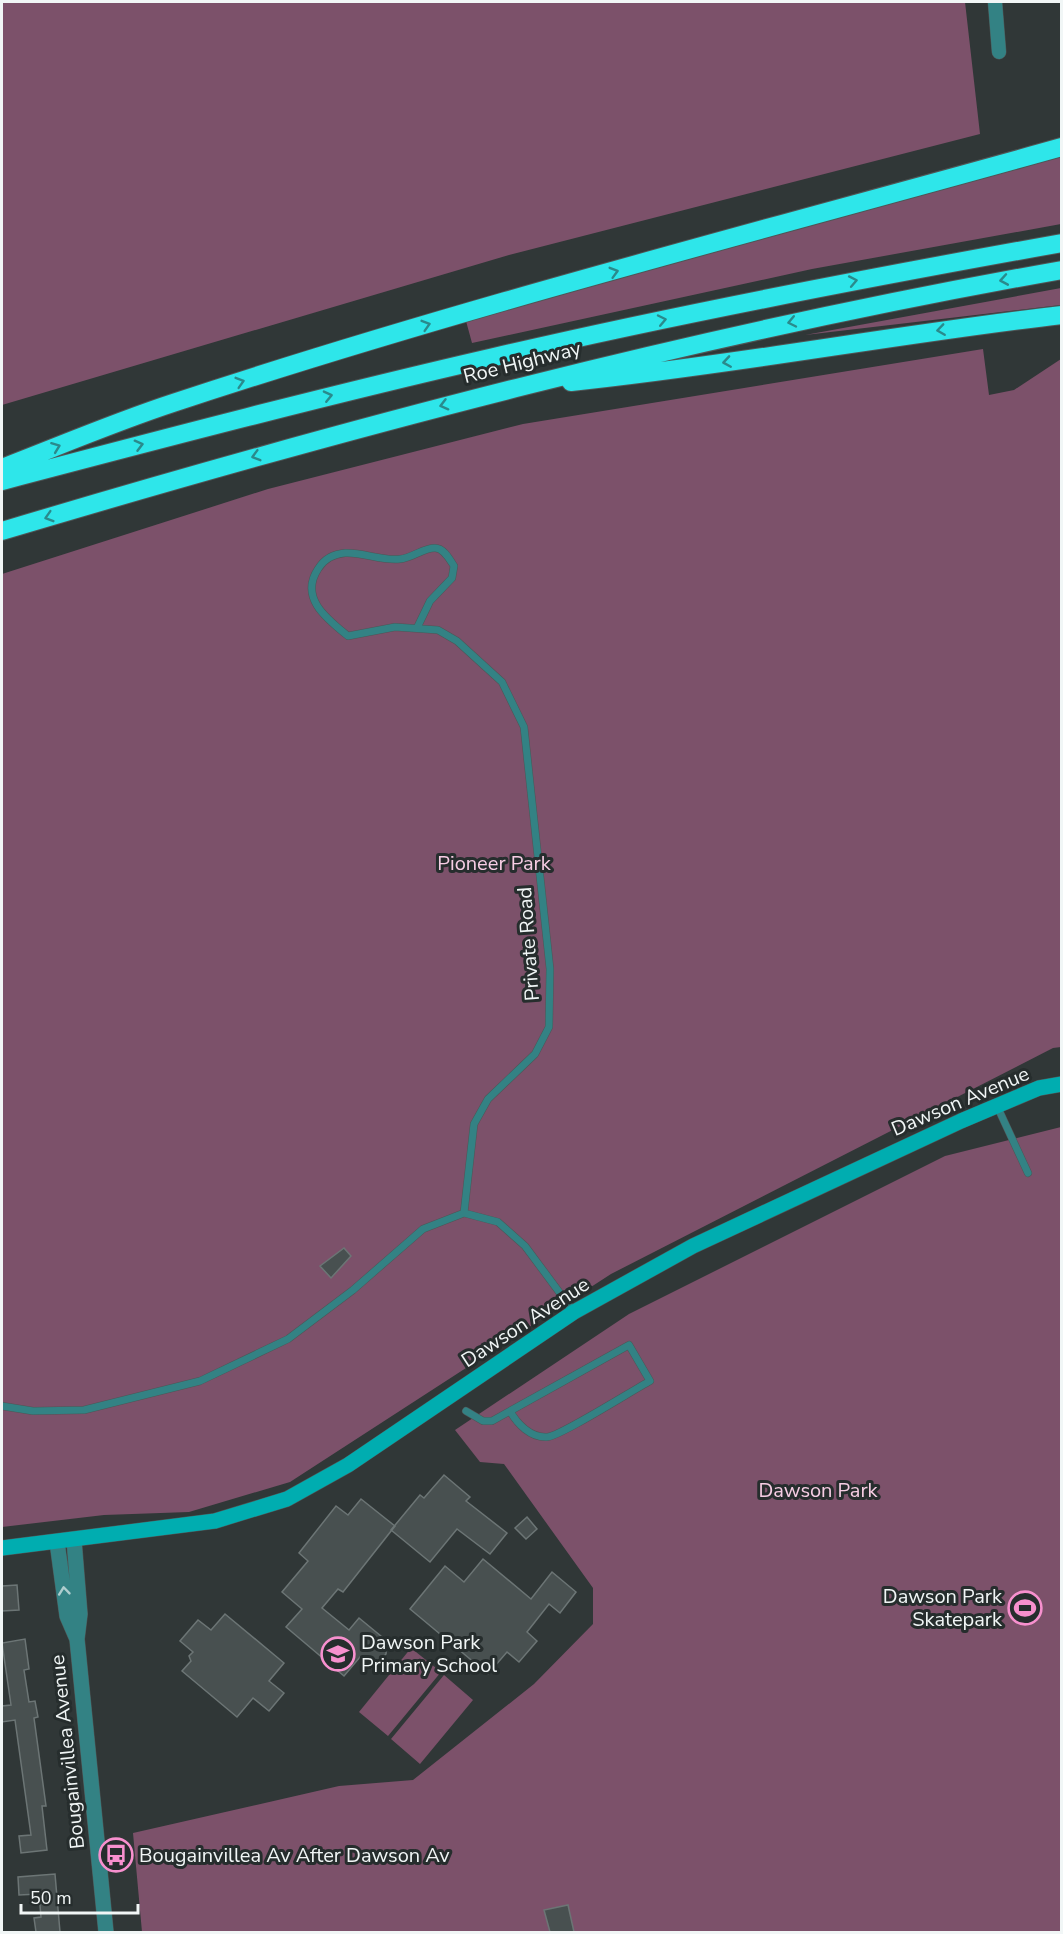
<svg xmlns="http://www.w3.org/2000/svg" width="1063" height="1934" font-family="'Nunito Sans',sans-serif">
<rect width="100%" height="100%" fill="#303737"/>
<path fill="#7c516a" d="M2,2H965L980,134L509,255L2,405Z
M1061,154V224L812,269L472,343L466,321Z
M1061,288V305L805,335Z
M983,349L989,395L1014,390L1061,359V1047L1053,1048L611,1274L290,1482L189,1512L104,1515L2,1527V574L268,489L523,424Z
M1061,1127V1932H142L133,1833L339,1786L413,1780L534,1684L593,1624V1588L504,1464L480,1462L455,1430L629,1314L945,1156Z
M411,1648L441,1672L388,1736L359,1712Z
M444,1675L473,1700L420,1764L391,1739Z"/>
<path fill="#485050" stroke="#6c7575" stroke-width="1.5" d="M344,1248L351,1256L331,1278L320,1266Z
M444,1475L470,1497L466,1501L507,1533L490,1554L457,1529L430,1562L391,1530L420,1495L424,1498Z
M361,1499L395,1526L343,1592L338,1589L322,1608L349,1630L359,1618L387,1641L386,1654L373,1669L360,1657L344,1676L286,1627L302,1609L282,1592L308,1561L299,1553L336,1506L348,1515Z
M527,1517L537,1529L526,1539L515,1528Z
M483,1559L531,1599L552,1572L576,1592L560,1613L549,1604L527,1632L537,1641L519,1662L507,1652L488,1674L410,1609L445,1566L464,1582Z
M17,1585L19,1610L2,1611V1586Z
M225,1614L284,1663L269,1681L284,1693L269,1711L253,1698L237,1717L182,1671L191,1661L189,1656L193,1652L180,1641L198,1620L211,1630Z
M25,1639L29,1669L24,1670L29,1702L35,1701L38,1717L34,1718L46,1806H42L47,1850L21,1853L19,1836L31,1835L15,1720L2,1722V1706L11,1705L2,1643Z
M55,1874L60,1932H36L34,1918L41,1917L39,1894L19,1895L18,1877Z
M568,1905L574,1932H550L544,1910Z"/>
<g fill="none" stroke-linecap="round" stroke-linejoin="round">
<defs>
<path id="service" d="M417,628L430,601L452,578L454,566C450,560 444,548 435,548C423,548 412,558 400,559C381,561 363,552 345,553C333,554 324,559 318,569C299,598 327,619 348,636L395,627L438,630L457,641L502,682L524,727L550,969L549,1027L535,1054L488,1099L474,1124L464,1213
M997,1106L1028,1173
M2,1406L33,1411L84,1410L200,1381L288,1339L353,1290L423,1229L464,1213L498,1222L525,1246L574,1312
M466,1411L483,1421H492L629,1345L650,1381C633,1390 559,1437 547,1437C531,1438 517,1424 510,1411"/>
<path id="minor" d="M995,2L999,52"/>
<path id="tertiary" d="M74,1540L80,1614L77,1639L106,1932
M57,1542L67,1616L77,1639"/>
<path id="secondary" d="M2,1548L215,1521L287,1499L348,1465L574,1312L693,1246L961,1121L1039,1088L1062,1084"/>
<path id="motorway" d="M571,382C735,365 898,334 1062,315
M2,468C59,446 115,422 173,403C466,306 765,230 1062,147
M2,481C165,438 329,395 494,357C682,313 872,277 1062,243
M2,531C353,426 700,334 1062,270"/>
</defs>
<use href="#service" stroke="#4f5656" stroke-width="8"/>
<use href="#minor" stroke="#4f5656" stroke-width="15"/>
<use href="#tertiary" stroke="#4f5656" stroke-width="16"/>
<use href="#secondary" stroke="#4f5656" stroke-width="16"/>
<use href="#motorway" stroke="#4f5656" stroke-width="20"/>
<use href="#service" stroke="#338284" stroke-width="7"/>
<use href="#minor" stroke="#338284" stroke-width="14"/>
<use href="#tertiary" stroke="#338284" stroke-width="15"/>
<use href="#secondary" stroke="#00adb0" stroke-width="15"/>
<use href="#motorway" stroke="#2ee6ea" stroke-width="18"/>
</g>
<defs><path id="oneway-chevron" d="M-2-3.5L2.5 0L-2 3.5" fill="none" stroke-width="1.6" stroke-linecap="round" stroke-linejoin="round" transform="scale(1.5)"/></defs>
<g stroke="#2a8a8c">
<use href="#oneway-chevron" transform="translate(614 272) rotate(-16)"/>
<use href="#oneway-chevron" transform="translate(1004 280) rotate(170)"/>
<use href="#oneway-chevron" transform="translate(853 281) rotate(-11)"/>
<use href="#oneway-chevron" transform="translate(662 320) rotate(-12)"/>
<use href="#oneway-chevron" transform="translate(792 322) rotate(168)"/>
<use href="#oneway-chevron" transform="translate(426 325) rotate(-17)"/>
<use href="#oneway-chevron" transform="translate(941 330) rotate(172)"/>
<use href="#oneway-chevron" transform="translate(727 362) rotate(171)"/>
<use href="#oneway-chevron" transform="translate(240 382) rotate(-17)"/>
<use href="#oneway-chevron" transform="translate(328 396) rotate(-13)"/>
<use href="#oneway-chevron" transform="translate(444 405) rotate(165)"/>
<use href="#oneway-chevron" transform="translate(139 445) rotate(-15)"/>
<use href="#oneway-chevron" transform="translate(56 447) rotate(-21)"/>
<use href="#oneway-chevron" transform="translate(256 456) rotate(164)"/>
<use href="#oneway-chevron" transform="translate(49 517) rotate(163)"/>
</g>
<use stroke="#aecdce" href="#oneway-chevron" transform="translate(64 1591) rotate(-96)"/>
<defs>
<symbol id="stadium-ring" viewBox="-11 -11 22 22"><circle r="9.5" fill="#262d2d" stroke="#f790ce" stroke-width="1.5"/><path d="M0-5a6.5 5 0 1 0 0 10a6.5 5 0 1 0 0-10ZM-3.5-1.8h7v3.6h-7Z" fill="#f790ce"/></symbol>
<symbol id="school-ring" viewBox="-11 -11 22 22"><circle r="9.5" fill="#262d2d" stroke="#f790ce" stroke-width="1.5"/><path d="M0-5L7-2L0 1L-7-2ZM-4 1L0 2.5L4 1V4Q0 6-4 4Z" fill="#f790ce"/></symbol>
<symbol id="bus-ring" viewBox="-11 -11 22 22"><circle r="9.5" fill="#262d2d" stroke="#f790ce" stroke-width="1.5"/><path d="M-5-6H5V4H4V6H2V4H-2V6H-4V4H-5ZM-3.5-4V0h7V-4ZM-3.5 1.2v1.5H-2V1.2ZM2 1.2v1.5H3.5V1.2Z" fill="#f790ce"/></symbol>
</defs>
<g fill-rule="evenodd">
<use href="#stadium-ring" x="1006" y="1589" width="38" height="38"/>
<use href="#school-ring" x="319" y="1635" width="38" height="38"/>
<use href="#bus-ring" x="97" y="1836" width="38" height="38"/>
</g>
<g text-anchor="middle" stroke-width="6" stroke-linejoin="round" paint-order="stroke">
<g font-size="20" fill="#f1f6f6" stroke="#262d2d">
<text transform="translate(522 362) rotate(-14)" y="7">Roe Highway</text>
<text transform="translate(528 944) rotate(-94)" y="7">Private Road</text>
<text transform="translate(960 1101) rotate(-23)" y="7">Dawson Avenue</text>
<text transform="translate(525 1322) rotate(-33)" y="7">Dawson Avenue</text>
<text transform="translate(67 1752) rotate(-96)" y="7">Bougainvillea Avenue</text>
</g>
<g font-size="20" fill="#f7cde4" stroke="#262d2d">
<text x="494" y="870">Pioneer Park</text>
<text x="818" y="1497">Dawson Park</text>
</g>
<g font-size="20" fill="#f1f6f6" stroke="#262d2d" text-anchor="start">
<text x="1002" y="1603" text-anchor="end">Dawson Park<tspan x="1002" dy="23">Skatepark</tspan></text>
<text x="361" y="1649">Dawson Park<tspan x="361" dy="23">Primary School</tspan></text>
<text x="139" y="1862">Bougainvillea Av After Dawson Av</text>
</g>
</g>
<rect width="1063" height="1934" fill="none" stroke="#f1f6f6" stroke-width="6"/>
<path d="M21 1904v9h117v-9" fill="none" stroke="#f1f6f6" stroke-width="3"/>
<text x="30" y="1904" font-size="18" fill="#f1f6f6" stroke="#262d2d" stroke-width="4.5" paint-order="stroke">50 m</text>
</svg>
